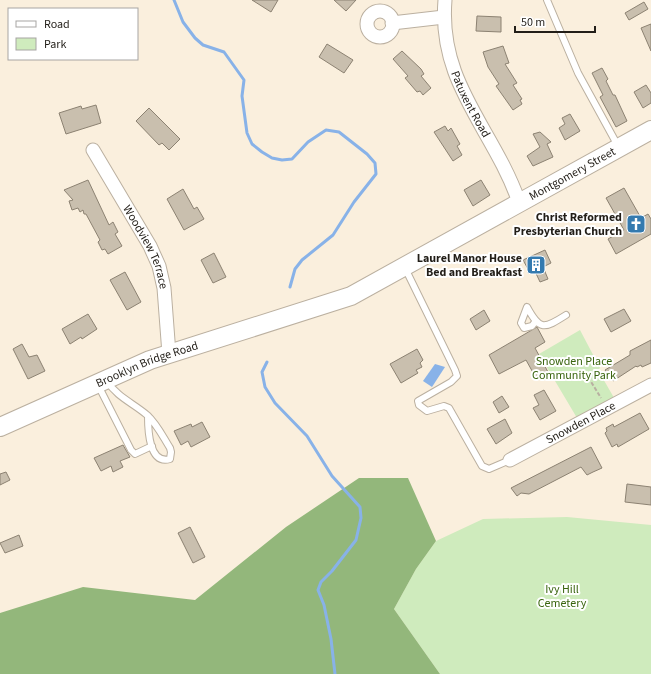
<svg xmlns="http://www.w3.org/2000/svg" width="651" height="674" font-family="'Source Sans 3',sans-serif">
<rect width="100%" height="100%" fill="#faefdd"/>
<path fill="#cfebbd" d="M580,330L600,368L598,370L617,403L580,423L539,354Z
M567,517L651,525V674H440L394,609L416,569L436,541L483,519Z"/>
<path fill="#93b77b" d="M359,478H408L436,541L416,569L394,609L440,674H0V613L83,587L195,600L286,527Z"/>
<path fill="#88b2e8" d="M435,364L445,367L432,387L423,381Z"/>
<g fill="none" stroke-linecap="round" stroke-linejoin="round">
<path stroke="#88b2e8" stroke-width="3" d="M174,0L183,22L195,38L203,45L224,52L244,80L242,96L247,133L252,144L262,152L272,158L282,160L292,159L308,142L326,130L339,132L367,154L375,163L376,174L354,202L333,235L302,260L295,269L290,287
M267,362L262,372L265,387L275,403L307,436L332,476L360,507L361,518L356,540L332,571L321,582L318,590L324,605L331,639L335,674"/>
</g>
<path fill="#c9bfae" stroke="#8c8272" d="M252,0H278L271,12Z
M334,0H356L346,11Z
M644,2L648,9L629,20L625,13Z
M477,16L501,17V32L476,31Z
M651,24V51L641,28Z
M327,44L353,60L344,73L319,57Z
M503,46L509,63L505,64L517,83L513,85L522,99L520,100L522,104L513,110L496,86L499,84L488,67L483,52Z
M402,51L421,69L424,74L421,76L431,88L423,95L420,91L417,92L405,78L408,76L393,59Z
M602,68L608,79L606,81L613,95H615L627,121L616,127L600,97L603,95L592,73Z
M646,85L651,93V103L643,108L634,92Z
M96,105L101,123L66,134L59,113L81,106L82,109Z
M149,108L180,139L169,150L162,143L159,145L136,121Z
M570,114L580,131L565,140L559,128L565,124L562,118Z
M445,126L448,131L451,128L460,144L457,146L462,155L453,161L434,132Z
M540,132L551,142L547,144L553,157L533,166L527,156L540,147L533,134Z
M88,180L109,225L113,222L118,232L115,234L122,246L108,254L105,249L102,250L98,242L100,240L86,214H84L83,210L80,212L78,208L72,210L69,201L73,200L64,190Z
M481,180L490,195L473,206L464,190Z
M624,188L641,218L648,214L651,219V234L616,254L608,239L624,230L606,198Z
M183,189L194,209L197,207L204,219L184,230L167,199Z
M545,250L551,263L543,267L548,279L540,282L533,267L528,269L523,260Z
M214,253L226,277L213,283L201,260Z
M125,272L141,302L127,310L110,280Z
M624,309L631,321L611,332L604,319Z
M484,310L490,321L476,330L470,319Z
M88,314L97,329L82,339L81,337L70,344L62,329Z
M537,327L545,342L535,348L548,372L536,378L526,360L499,374L489,355Z
M651,340V363L642,367L641,365L637,367L636,366L613,381L605,370L630,355V351Z
M22,344L29,357L37,355L45,371L28,379L13,349Z
M417,349L423,360L420,363L422,367L416,370L418,373L401,383L390,364Z
M544,390L556,411L540,420L533,408L539,405L534,395Z
M502,396L509,407L499,413L493,402Z
M640,413L649,429L618,447L617,444L612,447L605,433L607,431L606,428L613,424L614,427Z
M505,419L512,433L496,444L487,429Z
M202,422L210,437L191,447L188,441L181,445L174,431L191,424L192,427Z
M123,445L130,457L120,461L123,467L113,472L111,466L101,471L94,458Z
M591,447L602,468L593,472L587,475L581,467L529,494L521,493L517,496L511,488Z
M6,472L10,480L0,485V474Z
M627,484L651,487V505L625,502Z
M190,527L205,557L193,563L178,533Z
M19,535L23,546L5,553L0,543Z"/>
<g fill="none" stroke-linecap="round" stroke-linejoin="round">
<defs>
<path id="lane" d="M547,0L578,73L618,146
M405,268L455,370L457,376L451,382L418,401L419,405L427,411L444,406L449,408L482,466L489,469L510,460
M535,322L532,326L524,328L521,323L527,307C540,331 544,329 566,315
M107,381C117,397 133,403 147,415C157,424 163,437 170,448L171,452L170,459C149,465 148,430 148,416
M98,385L131,450L135,454L152,446"/>
<g id="street">
<path id="s1" d="M445,0C438,84 493,128 519,202"/>
<circle cx="380" cy="24" r="13"/>
<path d="M392,23L444,17"/>
<path id="s2" d="M93,150L150,246L159,266L164,288L169,354"/>
<path id="s3" d="M510,460L651,385"/>
</g>
<g id="secondary">
<path id="s4" d="M0,427L150,360L351,296L651,130"/>
</g>
</defs>
<use href="#lane" stroke="#bbb0a0" stroke-width="8"/>
<use href="#street" stroke="#bbb0a0" stroke-width="15"/>
<use href="#secondary" stroke="#bbb0a0" stroke-width="20"/>
<path stroke="#b8afa1" stroke-width="2" stroke-dasharray="4 2" stroke-linecap="butt" d="M585,372L601,398"/>
<use href="#lane" stroke="#fff" stroke-width="6"/>
<use href="#street" stroke="#fff" stroke-width="13"/>
<use href="#secondary" stroke="#fff" stroke-width="18"/>
</g>
<defs>
<symbol id="church-square" viewBox="-11 -11 22 22"><rect x="-9" y="-9" width="18" height="18" rx="4" fill="#347aaf" stroke="#fff"/><path d="M-1.2-6h2.4v3.5h3.3v2.4h-3.3V6h-2.4V-.1h-3.3v-2.4h3.3Z" fill="#fff"/></symbol>
<symbol id="building-square" viewBox="-11 -11 22 22"><rect x="-9" y="-9" width="18" height="18" rx="4" fill="#347aaf" stroke="#fff"/><path d="M-4-6H4V6H1V3H-1V6H-4ZM-2.5-4.3h1.7v1.8h-1.7ZM.8-4.3h1.7v1.8H.8ZM-2.5-1h1.7V.8h-1.7ZM.8-1h1.7V.8H.8Z" fill="#fff"/></symbol>
</defs>
<g fill-rule="evenodd">
<use href="#church-square" x="625" y="213" width="22" height="22"/>
<use href="#building-square" x="525" y="254" width="22" height="22"/>
</g>
<g text-anchor="middle" stroke-width="4" stroke-linejoin="round" paint-order="stroke">
<g font-size="12" fill="#221e18" stroke="#fff">
<text dy="4" stroke="none"><textPath href="#s1" startOffset="109">Patuxent Road</textPath></text>
<text dy="4" stroke="none"><textPath href="#s4" startOffset="628">Montgomery Street</textPath></text>
<text dy="4" stroke="none"><textPath href="#s2" startOffset="111">Woodview Terrace</textPath></text>
<text dy="4" stroke="none"><textPath href="#s4" startOffset="160">Brooklyn Bridge Road</textPath></text>
<text dy="4" stroke="none"><textPath href="#s3" startOffset="80">Snowden Place</textPath></text>
</g>
<g font-size="12" font-weight="bold" fill="#221e18" stroke="#fff" text-anchor="end">
<text x="622" y="221">Christ Reformed<tspan x="622" dy="14">Presbyterian Church</tspan></text>
<text x="522" y="262">Laurel Manor House<tspan x="522" dy="14">Bed and Breakfast</tspan></text>
</g>
<g font-size="12" fill="#39640e" stroke="#fff">
<text x="574" y="365">Snowden Place<tspan x="574" dy="14">Community Park</tspan></text>
<text x="562" y="593">Ivy Hill<tspan x="562" dy="14">Cemetery</tspan></text>
</g>
</g>
<rect x="8" y="8" width="130" height="52" fill="#ffffff" stroke="#a7a5a3"/>
<rect x="16" y="21" width="20" height="6" fill="#ffffff" stroke="#a7a5a3"/>
<text x="44" y="28" font-size="12" fill="#221e18">Road</text>
<rect x="16" y="38" width="20" height="12" fill="#cfebbd" stroke="#a7a5a3"/>
<text x="44" y="48" font-size="12" fill="#221e18">Park</text>
<path d="M515 26v6h80v-6" fill="none" stroke="#221e18" stroke-width="2"/>
<text x="521" y="26" font-size="12" fill="#221e18" stroke="#ffffff" stroke-width="3" paint-order="stroke">50 m</text>
</svg>
